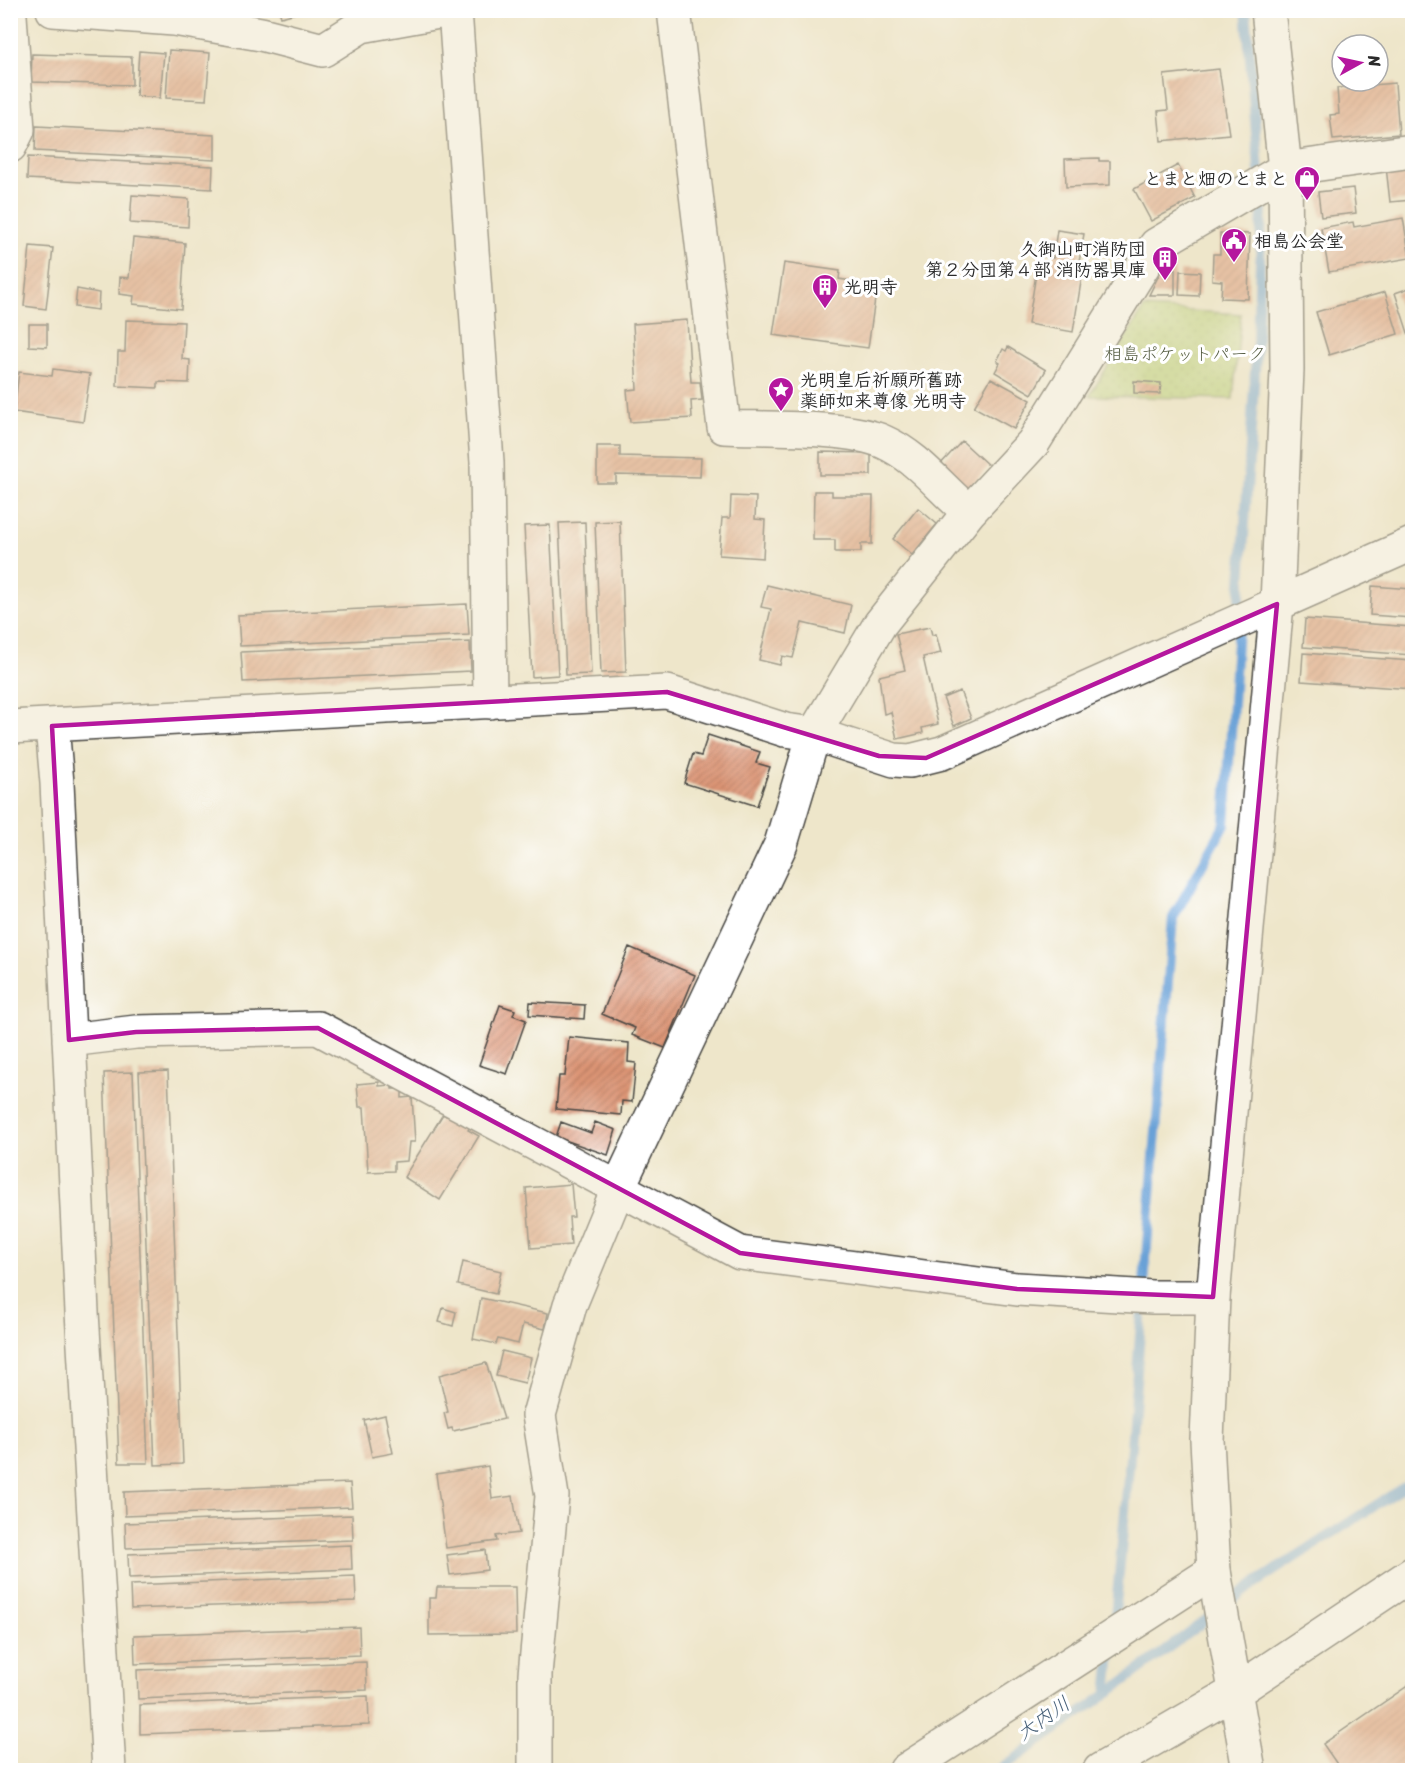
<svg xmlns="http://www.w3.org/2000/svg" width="1423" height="1781" font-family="Sriracha,'Klee One',sans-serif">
<defs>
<pattern id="park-dots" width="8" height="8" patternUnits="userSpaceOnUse" patternTransform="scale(1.5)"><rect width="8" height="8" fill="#b6d076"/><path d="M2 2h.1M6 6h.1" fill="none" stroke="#9db366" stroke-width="1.8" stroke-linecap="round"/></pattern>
<pattern id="building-hatch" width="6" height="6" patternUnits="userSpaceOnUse" patternTransform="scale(1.5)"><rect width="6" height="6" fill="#dc9474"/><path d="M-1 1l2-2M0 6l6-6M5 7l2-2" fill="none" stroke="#b3795f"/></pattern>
</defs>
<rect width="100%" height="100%" fill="#fff"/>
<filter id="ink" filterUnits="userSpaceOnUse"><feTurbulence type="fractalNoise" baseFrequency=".0167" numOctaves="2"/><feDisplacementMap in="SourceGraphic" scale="12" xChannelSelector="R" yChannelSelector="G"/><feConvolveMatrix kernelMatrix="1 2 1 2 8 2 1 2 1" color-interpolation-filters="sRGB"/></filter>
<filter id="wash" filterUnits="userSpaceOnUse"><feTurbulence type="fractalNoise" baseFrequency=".008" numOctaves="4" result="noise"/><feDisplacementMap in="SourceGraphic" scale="24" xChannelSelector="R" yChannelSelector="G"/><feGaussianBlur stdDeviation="1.35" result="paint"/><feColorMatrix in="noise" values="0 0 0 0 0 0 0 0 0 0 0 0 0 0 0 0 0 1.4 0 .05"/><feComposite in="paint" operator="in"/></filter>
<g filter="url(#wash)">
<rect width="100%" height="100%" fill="#eee6ca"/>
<path fill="url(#park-dots)" stroke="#707e50" stroke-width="1.5" d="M1144,308L1241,314L1233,399L1089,396Z"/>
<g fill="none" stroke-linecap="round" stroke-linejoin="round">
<path stroke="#69a1d7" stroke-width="10" d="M1114,1627L1131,1447L1173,918L1225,824L1257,341L1262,209L1246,10
M1107,1694L1112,1646
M999,1770L1107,1694L1255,1583L1412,1482"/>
</g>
<g id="blocks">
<path fill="url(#building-hatch)" d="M279,10H302L303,11L281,17Z
M169,50L210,53L206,100L166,98Z
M139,51L164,53L160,98L136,96Z
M32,54L132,57V85L31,82Z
M1219,69L1229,134L1161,141L1158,111L1168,110L1164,75Z
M1395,83L1399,134L1333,140L1330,115L1339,114L1337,88Z
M36,126L215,135V160L35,151Z
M28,157L213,166L212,189L27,179Z
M1099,158V161H1110V185L1066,187L1065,159Z
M1412,164V200L1390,202L1386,167Z
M1178,165L1195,198L1151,221L1134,189Z
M1353,188L1356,213L1321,217L1318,192Z
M132,195L189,199L188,227L130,223Z
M1403,218L1410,258L1329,272L1321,228L1353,222L1354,227Z
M1057,230L1084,234L1079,262L1084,263L1073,332L1028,324L1039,255L1053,258Z
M1220,233L1250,234L1248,299L1221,298L1222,281L1212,280L1213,254H1220Z
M133,238L185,243L181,309L133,304L134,296L119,294L120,277L129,278Z
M30,246L53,248L46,309L24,306Z
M784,263L840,271L839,279L877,285L868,348L773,335Z
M1162,269H1175V295H1149Z
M1180,271L1200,272L1199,296L1179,295Z
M1412,287V335L1409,336L1395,293Z
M77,289L99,293L98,310L75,307Z
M1385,292L1398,334L1329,355L1316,312Z
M126,320L184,322L182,359L190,360L189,383L158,382V388L117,386L118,352H125Z
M687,320L691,382H700L702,400L691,401L692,418L630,422L627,390L637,389L633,324Z
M29,324H47V347L29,346Z
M1008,347L1046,370L1032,394L995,372L1000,363L997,361L1003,349L1006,351Z
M53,369L90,374L83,422L14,412L19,372L52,376Z
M991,378L1031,400L1014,429L974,407Z
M1134,381L1161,383L1160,394L1134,393Z
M962,441L989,466L964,493L937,468Z
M597,446H620V456L701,458L700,477L616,475V483H597Z
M820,452L871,453V475H820Z
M814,491H832V496H873L872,544H861V552H835V540H813Z
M731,496L756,497L755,519L765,520L763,558L719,555L722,518H730Z
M918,508L937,524L912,555L893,539Z
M620,521L626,672L601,673L595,522Z
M585,522L591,674L566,675L559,523Z
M550,525L558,675L532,677L524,526Z
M767,585L851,605L845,633L802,623L793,658L782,656L780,665L759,660L771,609L761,607Z
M1372,586L1412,589V618L1370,615Z
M467,604L469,635L240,646L238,615Z
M1305,619L1412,627V655L1303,647Z
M930,627L932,635L936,634L941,653L923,657L938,724L922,728L923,733L897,739L891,712L884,714L879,676L905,670L896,634Z
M470,642L471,671L243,682L241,652Z
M1303,653L1412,661V689L1301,681Z
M960,691L971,718L954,726L943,698Z
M708,735L760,752L756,763L770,767L757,806L684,783L693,754L701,756Z
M629,947L695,975L665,1048L632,1035L635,1028L602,1014Z
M530,1002L585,1005L584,1019L529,1015Z
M500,1005L515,1010L513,1015L526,1020L507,1074L479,1065Z
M569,1037L629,1043L628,1062L636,1063L632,1102L622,1101L621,1115L556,1109L559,1076H565Z
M168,1071L183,1464L155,1465L139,1072Z
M133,1072L148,1463H119L104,1073Z
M379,1082V1086L392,1085V1089H402V1098L412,1097L415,1142H409L407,1161L394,1162V1171L368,1172L364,1107H359L357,1084Z
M449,1111L471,1125L468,1130L479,1136L440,1200L404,1177L443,1114L446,1116Z
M561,1122L591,1133L595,1122L616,1130L608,1155L556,1137Z
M571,1184L574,1217H569L571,1245L531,1248L526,1188Z
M463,1262L501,1271L496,1294L458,1285Z
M481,1298L548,1313L545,1329L523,1324L518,1344L498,1339L496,1344L473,1339Z
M443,1308L456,1312L453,1326L439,1322Z
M502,1351L531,1358L525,1383L496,1376Z
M486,1363L504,1419L453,1431L452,1428L448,1429L444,1413L448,1412L439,1375Z
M385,1415L393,1453L372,1457L364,1420Z
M488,1466L492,1499L513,1496L519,1533L496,1536L497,1541L446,1548L436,1474Z
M350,1483L352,1507L125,1516L124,1492Z
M352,1515L353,1540L126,1548L125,1523Z
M351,1545L352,1569L129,1578L128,1554Z
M485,1550L487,1570L450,1575L447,1555Z
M355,1576L356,1601L131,1609L130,1585Z
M437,1587H515L516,1634L429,1635V1598H436Z
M359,1627L360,1655L135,1664L134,1635Z
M366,1662L367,1690L138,1699L137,1670Z
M1412,1683V1770H1341L1323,1744Z
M368,1696L369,1725L140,1734V1705Z"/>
</g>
</g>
<g filter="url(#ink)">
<use href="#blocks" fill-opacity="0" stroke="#484743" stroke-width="1.5"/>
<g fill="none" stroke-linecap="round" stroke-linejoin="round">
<defs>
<path id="street" d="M53,10L174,19L261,34L323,50L361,26L450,10
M455,10L487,462L490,702
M674,10L724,427C765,429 849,426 884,442C918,457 941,489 969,512
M1268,10L1285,169L1287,370L1277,604
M10,16L18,130L10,146
M52,726L57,783L82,1312L109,1770
M10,727L667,692L785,730L814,734L894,760L910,761L942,753L1412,544
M69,1040L136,1032L318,1028L740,1253L1017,1289L1152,1297H1213
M535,1770V1674L552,1496L539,1415L570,1305L619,1186L781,844L814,734L880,624L969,512L1033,443L1156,245L1285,169L1412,151
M906,1770L1214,1571"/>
<path id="secondary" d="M1100,1770L1235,1692L1412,1574
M1249,1770L1214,1571L1207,1440L1213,1297L1277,604"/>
</defs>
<use href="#street" stroke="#484743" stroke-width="36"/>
<use href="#secondary" stroke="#484743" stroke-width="36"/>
<use href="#street" stroke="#fff" stroke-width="33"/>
<use href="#secondary" stroke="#fff" stroke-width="33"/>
</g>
</g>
<path d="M0 0H1423V1781H0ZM1277,604L1213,1297L1017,1289L740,1253L318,1028L136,1032L69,1040L52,726L667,692L879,756L926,758Z" fill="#eee6ca" fill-opacity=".55" fill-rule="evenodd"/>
<path fill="none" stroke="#b5179e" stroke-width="4.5" stroke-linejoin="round" d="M1277,604L1213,1297L1017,1289L740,1253L318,1028L136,1032L69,1040L52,726L667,692L879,756L926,758Z"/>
<defs>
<symbol id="shop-pin" viewBox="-11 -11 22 30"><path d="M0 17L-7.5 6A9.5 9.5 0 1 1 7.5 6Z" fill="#b5179e" stroke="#fff"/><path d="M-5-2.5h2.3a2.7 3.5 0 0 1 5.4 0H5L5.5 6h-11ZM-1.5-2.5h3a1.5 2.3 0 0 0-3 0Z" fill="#fff"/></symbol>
<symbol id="civic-pin" viewBox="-11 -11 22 30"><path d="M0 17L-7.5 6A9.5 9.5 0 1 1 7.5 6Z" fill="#b5179e" stroke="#fff"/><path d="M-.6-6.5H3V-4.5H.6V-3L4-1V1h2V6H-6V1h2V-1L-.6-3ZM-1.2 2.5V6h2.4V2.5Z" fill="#fff"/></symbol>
<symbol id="building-pin" viewBox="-11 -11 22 30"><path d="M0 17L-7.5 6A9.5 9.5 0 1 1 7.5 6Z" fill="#b5179e" stroke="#fff"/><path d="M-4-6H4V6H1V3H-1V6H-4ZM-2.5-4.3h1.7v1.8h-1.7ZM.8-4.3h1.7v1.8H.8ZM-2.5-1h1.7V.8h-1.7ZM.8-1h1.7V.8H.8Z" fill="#fff"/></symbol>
<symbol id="sight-pin" viewBox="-11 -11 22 30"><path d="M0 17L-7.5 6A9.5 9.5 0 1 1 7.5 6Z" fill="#b5179e" stroke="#fff"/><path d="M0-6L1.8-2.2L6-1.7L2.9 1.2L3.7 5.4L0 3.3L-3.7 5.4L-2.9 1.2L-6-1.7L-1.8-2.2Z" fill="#fff"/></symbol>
</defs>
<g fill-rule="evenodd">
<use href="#shop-pin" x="1292" y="164" width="30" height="40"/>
<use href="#civic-pin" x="1219" y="226" width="30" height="40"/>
<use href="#building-pin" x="1150" y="244" width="30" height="40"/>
<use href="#building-pin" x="810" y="272" width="30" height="40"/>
<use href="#sight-pin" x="766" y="375" width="30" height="40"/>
</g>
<g text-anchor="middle" stroke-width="6" stroke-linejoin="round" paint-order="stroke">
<g font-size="18" font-weight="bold" fill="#2b2b2b" stroke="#fff" text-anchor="start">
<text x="1288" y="185" text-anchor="end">とまと畑のとまと</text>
<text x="1254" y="247">相島公会堂</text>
<text x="1146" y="255" text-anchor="end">久御山町消防団<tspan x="1146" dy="21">第２分団第４部 消防器具庫</tspan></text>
<text x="844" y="293">光明寺</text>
<text x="800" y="386">光明皇后祈願所舊跡<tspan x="800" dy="21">薬師如来尊像 光明寺</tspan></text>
</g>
<g font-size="18" fill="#555d42" stroke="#fff">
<text x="1185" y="360">相島ポケットパーク</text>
</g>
<g font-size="20" font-style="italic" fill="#476078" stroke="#fff">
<text transform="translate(1043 1718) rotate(-35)" y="7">大内川</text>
</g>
</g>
<rect width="1423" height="1781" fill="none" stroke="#fff" stroke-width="36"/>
<g transform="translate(1360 63) rotate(82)"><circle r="28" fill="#ffffff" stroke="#aaaaaa" stroke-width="1.5"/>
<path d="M0-4.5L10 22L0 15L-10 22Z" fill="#b5179e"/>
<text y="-9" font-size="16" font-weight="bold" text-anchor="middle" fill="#2b2b2b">N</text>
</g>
</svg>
